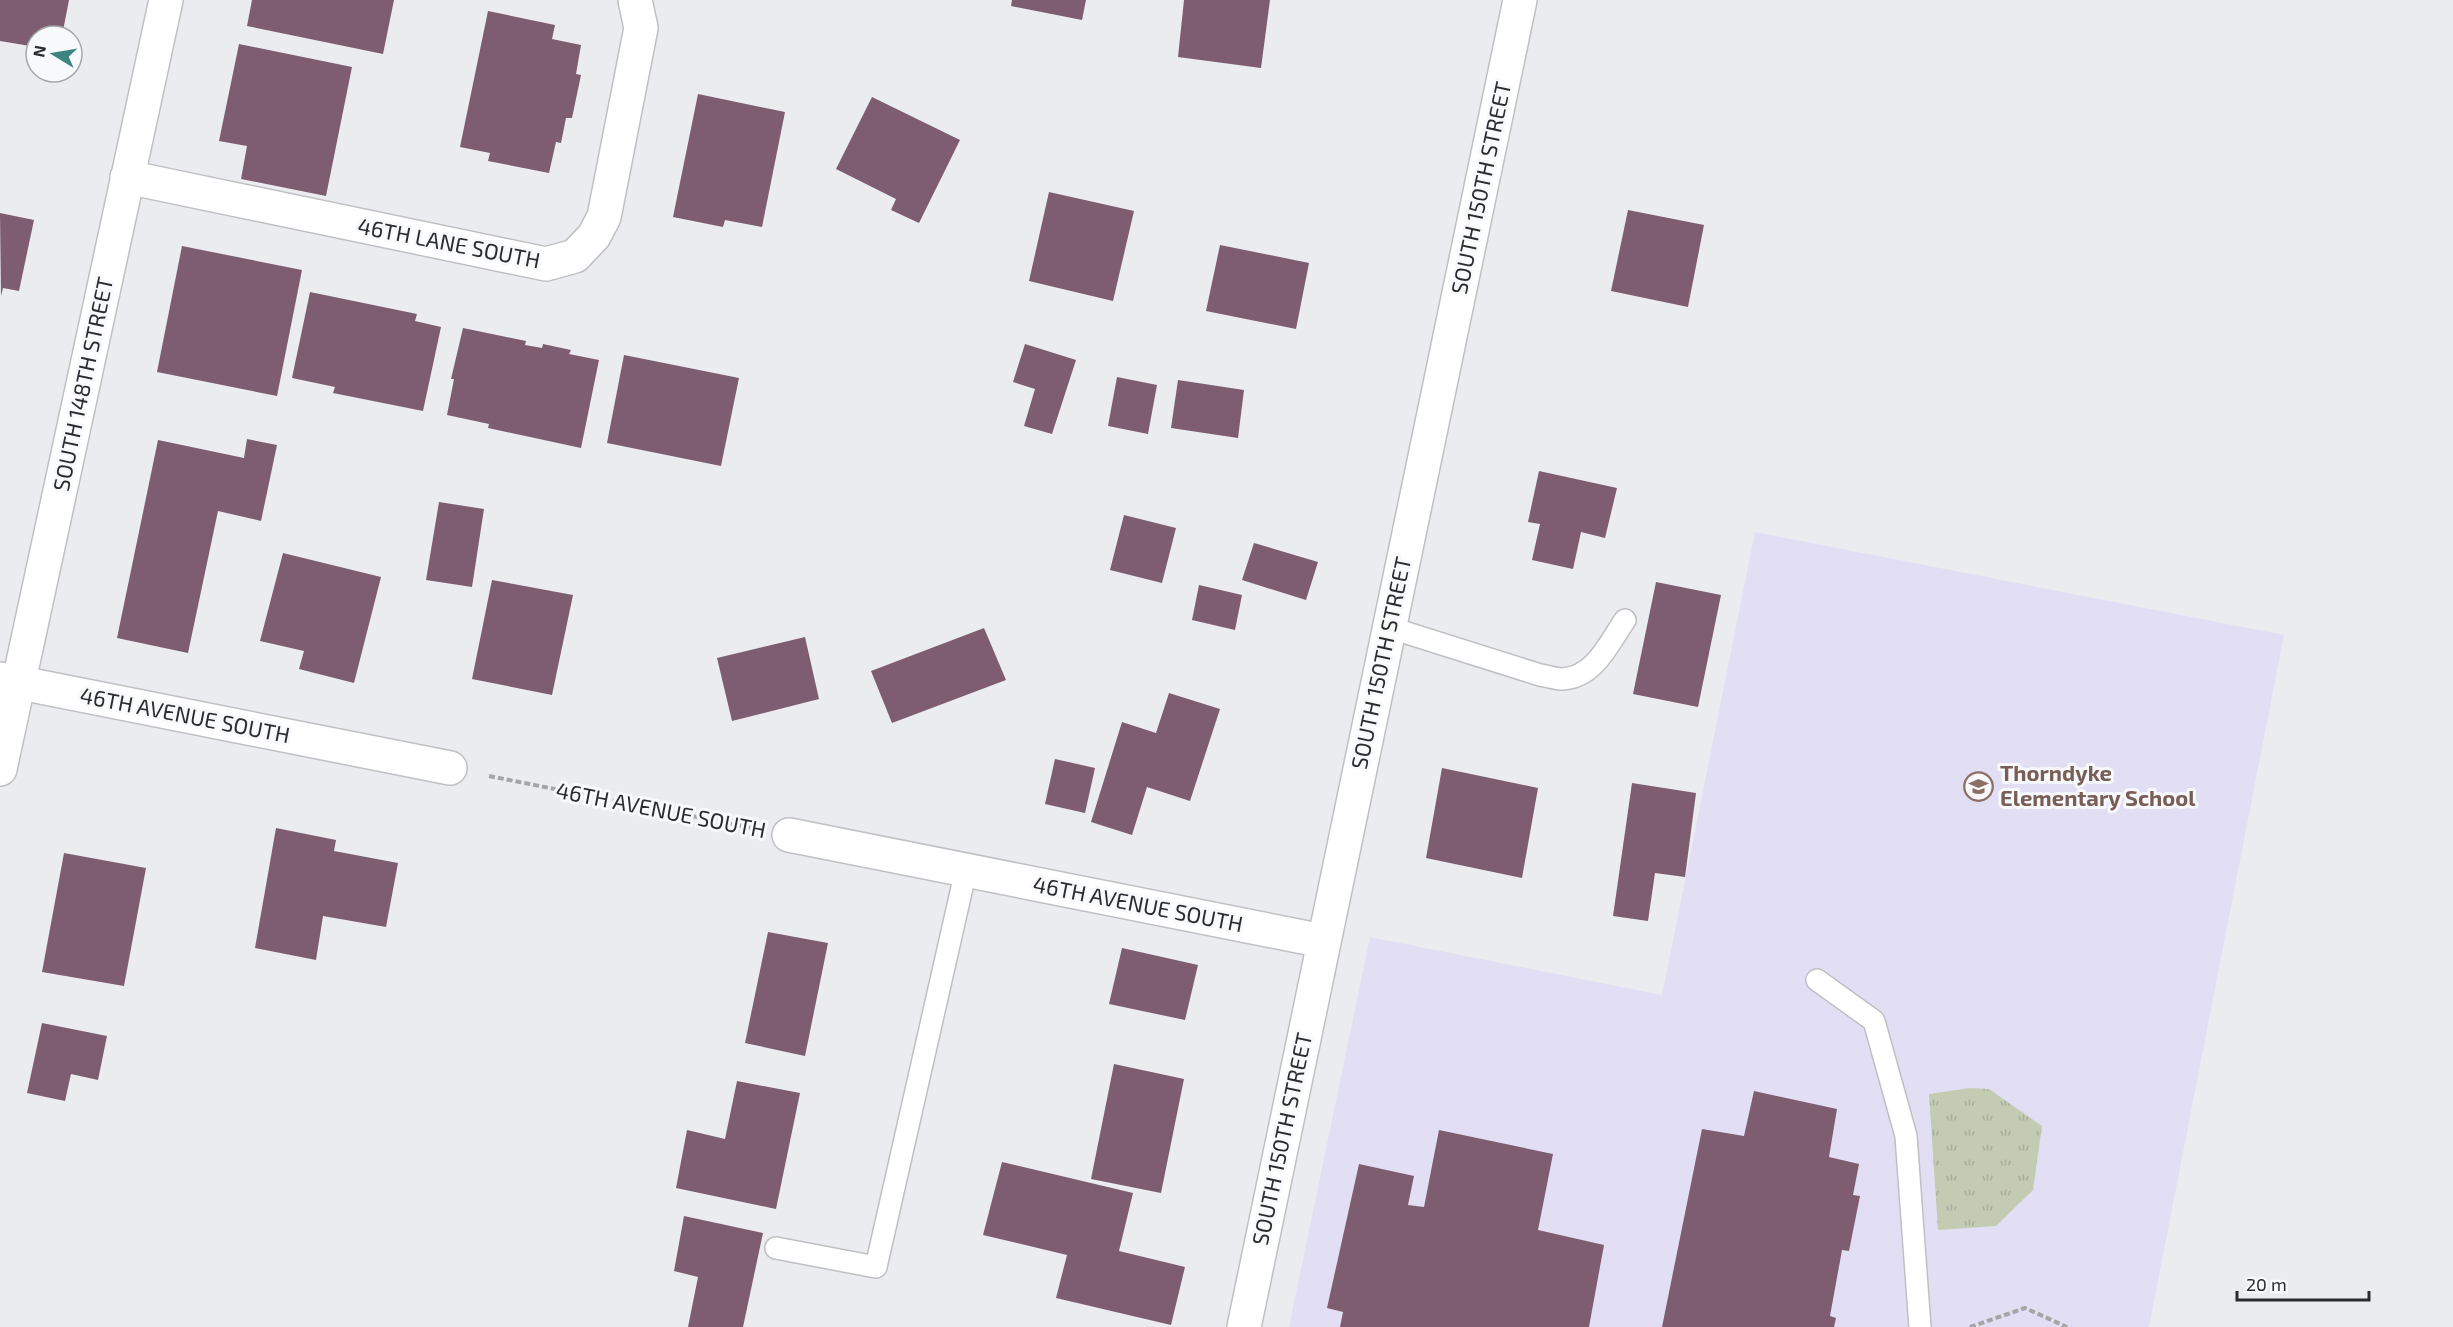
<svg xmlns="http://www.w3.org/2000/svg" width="2453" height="1327" font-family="'Exo 2',sans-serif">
<defs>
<pattern id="park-tufts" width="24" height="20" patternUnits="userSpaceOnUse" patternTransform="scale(1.5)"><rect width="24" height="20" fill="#c3cbb3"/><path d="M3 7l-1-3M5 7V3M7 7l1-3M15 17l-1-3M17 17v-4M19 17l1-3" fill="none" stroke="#a8ae9a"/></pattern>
</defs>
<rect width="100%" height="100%" fill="#ebecf0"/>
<path fill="#e2dff5" d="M1755,532L2284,635L2149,1327H1289L1370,937L1662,995Z"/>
<path fill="url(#park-tufts)" d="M1970,1088L1989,1089L2042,1126L2033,1190L1996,1226L1938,1230L1929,1094Z"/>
<path fill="#7e5d70" d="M0,0H69L62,36H36V47L0,41Z
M252,0H394L383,54L247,26Z
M1012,0H1086L1082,20L1011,6Z
M1184,0H1270L1261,68L1178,57Z
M488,11L555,25L552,39L581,45L576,74L581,75L572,118H566L561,143L556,142L549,173L488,161L490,153L460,147Z
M239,44L352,67L326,196L241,179L247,146L219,141Z
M698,94L785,112L762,227L725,220L723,227L673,217Z
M872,97L960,140L919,223L891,210L896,199L836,169Z
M1049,192L1134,211L1113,301L1029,281Z
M1628,210L1704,225L1688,307L1611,291Z
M0,213L34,220L19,291L3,288L1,296Z
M1220,245L1309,263L1296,329L1206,311Z
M182,246L302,270L277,396L157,372Z
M310,292L417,314L415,321L441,327L423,411L333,393L335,387L292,378Z
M463,328L526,341L525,345L542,348L543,344L571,350L569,354L599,360L581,448L488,428L489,424L447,415L454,379H451Z
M1025,344L1076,360L1052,434L1024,426L1035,389L1013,382Z
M624,355L739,378L721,466L607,443Z
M1117,377L1157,385L1148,434L1108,426Z
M1178,380L1244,390L1238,438L1171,428Z
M247,439L277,445L261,521L218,511L188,653L117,638L158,440L244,458Z
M1539,471L1617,488L1605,538L1581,532L1573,569L1532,560L1540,524L1528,522Z
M439,502L484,509L472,587L426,580Z
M1124,515L1176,528L1162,583L1110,570Z
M1254,543L1318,562L1306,600L1242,580Z
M283,553L381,577L354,683L299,669L304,651L260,641Z
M492,580L573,595L552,695L472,679Z
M1656,582L1721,595L1698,707L1633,694Z
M1199,585L1242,595L1235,630L1192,620Z
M984,628L1006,680L892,723L871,671Z
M805,637L819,699L732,721L717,658Z
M1169,693L1220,709L1190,801L1147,787L1132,835L1091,822L1122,722L1156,733Z
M1055,759L1095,768L1085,813L1045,804Z
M1442,768L1538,788L1522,878L1426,858Z
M1632,783L1696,793L1685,877L1655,873L1648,921L1613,916Z
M276,828L336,840L334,851L398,863L386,927L323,916L316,960L255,948Z
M64,853L146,868L124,986L42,972Z
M768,932L828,943L805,1056L745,1043Z
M1122,948L1198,965L1185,1020L1109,1004Z
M42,1023L107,1036L98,1080L71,1074L65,1101L27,1093Z
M1114,1064L1184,1079L1161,1193L1091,1179Z
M737,1081L800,1093L776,1209L676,1188L687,1130L725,1139Z
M1754,1091L1837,1109L1829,1157L1859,1164L1853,1195L1860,1196L1849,1251L1842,1250L1830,1316L1836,1318L1834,1327H1662L1702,1129L1744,1136Z
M1439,1130L1553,1154L1538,1230L1604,1245L1589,1327H1340L1343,1312L1327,1308L1359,1164L1414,1176L1408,1205L1424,1207Z
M1002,1162L1133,1193L1119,1251L1185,1267L1171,1325L1056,1298L1067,1255L983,1235Z
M684,1216L763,1233L743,1327H688L698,1277L674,1271Z"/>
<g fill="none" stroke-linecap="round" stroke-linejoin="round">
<defs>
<path id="lane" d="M1388,627L1540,675C1547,676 1556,679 1563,679C1595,677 1609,643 1625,620
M1817,980L1874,1021L1906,1136L1920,1327
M776,1248L876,1267L966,870"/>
<path id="street" d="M127,177L546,264L575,256L594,236L604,217L641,28L635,0
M0,679L450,768
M0,769L166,0
M789,835L1323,941
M1244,1327L1520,0"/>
</defs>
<use href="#lane" stroke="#bfc0c4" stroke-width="24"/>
<use href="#street" stroke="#bfc0c4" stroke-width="36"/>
<path stroke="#a4a5a8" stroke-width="4" stroke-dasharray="6 3" stroke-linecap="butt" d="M489,776L752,828
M1970,1327L2025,1308L2067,1327"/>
<use href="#lane" stroke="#fff" stroke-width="21"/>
<use href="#street" stroke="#fff" stroke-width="33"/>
</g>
<defs>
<symbol id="school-ring" viewBox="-11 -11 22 22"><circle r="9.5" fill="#f8f9fd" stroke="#8d6e63" stroke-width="1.5"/><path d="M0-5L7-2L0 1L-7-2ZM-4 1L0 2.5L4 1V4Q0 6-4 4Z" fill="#8d6e63"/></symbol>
</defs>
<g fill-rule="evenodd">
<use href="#school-ring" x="1962" y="770" width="33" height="33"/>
</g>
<g text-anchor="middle" stroke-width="6" stroke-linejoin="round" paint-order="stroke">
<g font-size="22" fill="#2b2c2d" stroke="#f8f9fd">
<text transform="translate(1481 188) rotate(-78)" y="8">SOUTH 150TH STREET</text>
<text transform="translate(449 243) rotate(11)" y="8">46TH LANE SOUTH</text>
<text transform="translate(83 384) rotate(-78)" y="8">SOUTH 148TH STREET</text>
<text transform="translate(1381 663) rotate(-78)" y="8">SOUTH 150TH STREET</text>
<text transform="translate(185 715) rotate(11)" y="8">46TH AVENUE SOUTH</text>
<text transform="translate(661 810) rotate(11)" y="8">46TH AVENUE SOUTH</text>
<text transform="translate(1138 904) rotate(11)" y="8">46TH AVENUE SOUTH</text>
<text transform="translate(1282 1139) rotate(-78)" y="8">SOUTH 150TH STREET</text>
</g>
<g font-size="22" font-weight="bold" fill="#785e54" stroke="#f8f9fd" text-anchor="start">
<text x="2000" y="781">Thorndyke<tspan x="2000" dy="25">Elementary School</tspan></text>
</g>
</g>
<g transform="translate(54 54) rotate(281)"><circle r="28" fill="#f8f9fd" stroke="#a6a7aa" stroke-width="1.5"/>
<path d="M0-4.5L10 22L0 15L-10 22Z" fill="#3d8480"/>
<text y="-9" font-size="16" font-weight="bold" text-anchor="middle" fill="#2b2c2d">N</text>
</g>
<path d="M2237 1291v9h132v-9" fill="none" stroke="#2b2c2d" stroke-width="3"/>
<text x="2246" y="1291" font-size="18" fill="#2b2c2d" stroke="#f8f9fd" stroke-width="4.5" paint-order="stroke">20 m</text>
</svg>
